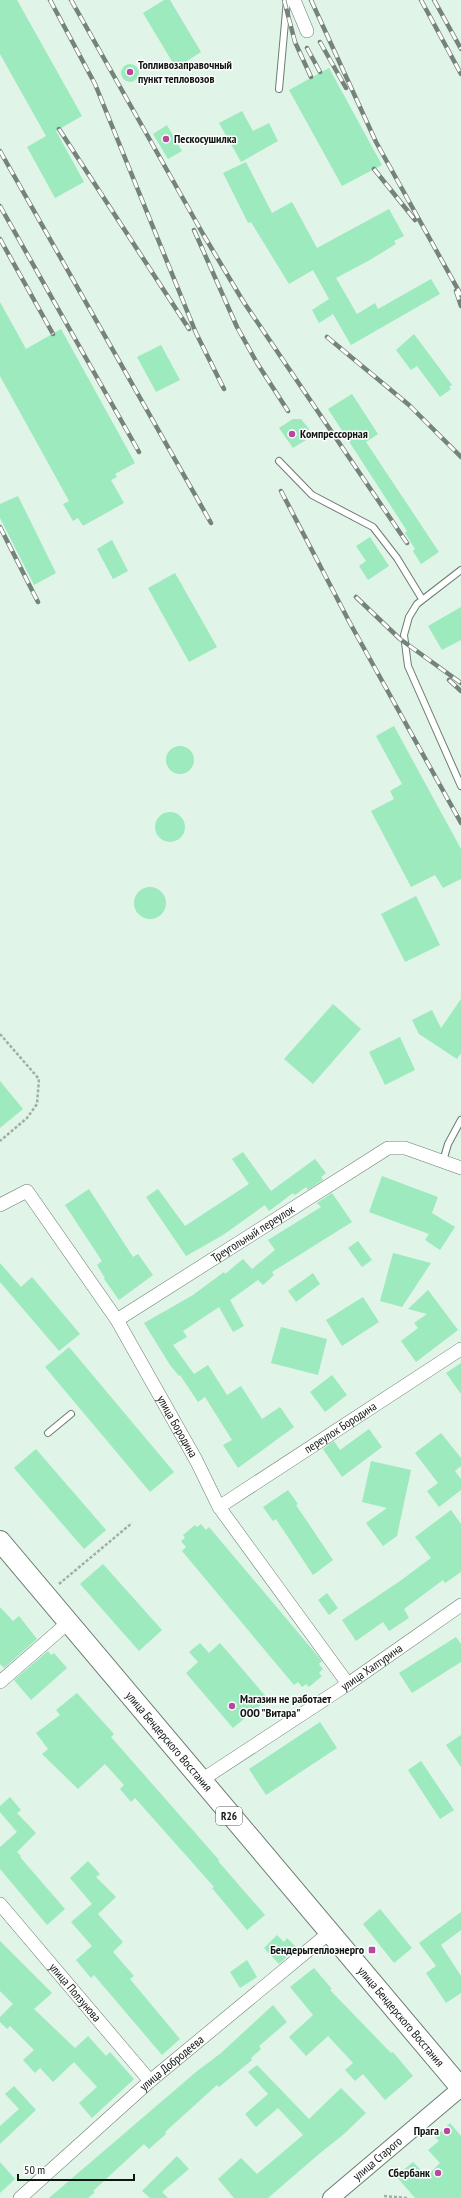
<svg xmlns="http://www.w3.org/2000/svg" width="461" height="2198" font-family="'PT Sans Narrow',sans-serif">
<rect width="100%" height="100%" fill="#e0f4e7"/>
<path fill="#9ceabe" d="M0,0H17L82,116L56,131L84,182L55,198L27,147L46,136L0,54Z
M164,0H170L201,52L176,68L143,13Z
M121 73a9 9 0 1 1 18 0a9 9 0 1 1-18 0Z
M329,68L382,165L342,186L289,90Z
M242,111L253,131L269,123L278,141L241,162L219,123Z
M167,125L182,151L168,159L153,134Z
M246,162L272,213L292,202L317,248L389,209L404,236L394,241L396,244L368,261L336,278L357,314L375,303L378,309L431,279L440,294L351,345L333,314L319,323L312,310L329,299L313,270L289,284L251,222L248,223L223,173Z
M0,302L26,349L61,329L135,463L115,474L117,477L111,480L124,503L83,526L78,518L73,521L63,504L69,501L0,376Z
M414,334L452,385L449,387L451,389L440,397L417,366L411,370L396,350Z
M161,345L180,380L156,392L137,357Z
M352,394L378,434L366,442L439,552L421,564L413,551L415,549L405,533L407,531L328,409Z
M293,419H301L309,429L304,437L306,440L293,448L279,428Z
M18,496L56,573L34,585L0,518V504Z
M370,537L389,566L368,580L359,566L366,561L356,546Z
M112,540L128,571L113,579L97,549Z
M175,573L217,647L189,662L148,588Z
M461,607V640L442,650L428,626Z
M394,726L461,849V879L443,888L435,875L411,887L371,811L394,799L390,791L402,784L376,736Z
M166 760a14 14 0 1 1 28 0a14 14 0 1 1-28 0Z
M155 827a15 15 0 1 1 30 0a15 15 0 1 1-30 0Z
M134 903a16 16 0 1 1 32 0a16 16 0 1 1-32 0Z
M416,896L440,945L405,962L381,914Z
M461,999V1053L457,1059L419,1034L412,1020L432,1010L441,1028Z
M333,1004L361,1029L313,1084L284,1059Z
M400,1037L415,1070L385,1085L369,1052Z
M0,1081L23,1109L0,1128Z
M243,1152L271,1191L315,1159L326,1173L321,1177L323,1180L308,1190L306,1187L295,1195L293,1193L269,1211L265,1205L223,1235L186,1256L146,1197L158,1189L185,1226L249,1184L232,1159Z
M382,1176L438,1197L432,1213L455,1227L440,1250L425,1240L429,1234L369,1212Z
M89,1189L133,1257L138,1254L153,1275L119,1300L104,1279L105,1278L97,1265L102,1261L65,1205Z
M332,1193L352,1222L272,1272L274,1275L263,1285L258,1280L230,1300L244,1326L233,1332L219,1307L183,1331L187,1337L173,1345L194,1374L208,1365L227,1395L241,1386L262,1419L280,1407L294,1427L238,1468L223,1445L232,1440L205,1397L198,1402L180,1375L179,1376L170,1365L144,1323L193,1295L224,1272L225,1274L243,1259L252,1269L275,1250L268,1240L321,1207L317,1203Z
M358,1241L372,1260L362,1267L348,1248Z
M393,1253L431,1263L402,1307L380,1301Z
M0,1263L21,1287L32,1277L80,1334L59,1351L0,1282Z
M313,1273L320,1284L296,1302L288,1291Z
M428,1290L458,1330L416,1362L401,1341L418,1328L414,1323L427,1314L408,1309Z
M363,1297L379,1322L342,1346L326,1320Z
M281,1327L327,1339L318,1375L271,1363Z
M69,1347L174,1472L150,1492L45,1367Z
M461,1363V1394L446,1373Z
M332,1375L347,1395L325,1412L310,1392Z
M369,1429L382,1447L342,1477L323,1449L334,1441L340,1450Z
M441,1433L461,1458V1466L455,1471L461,1479V1490L439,1507L427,1491L438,1483L415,1453Z
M36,1449L106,1530L84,1549L14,1468Z
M371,1461L411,1470L397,1536L383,1546L366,1523L387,1508L362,1502Z
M288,1490L298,1504L296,1505L333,1560L313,1575L276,1519L273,1521L263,1507Z
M451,1510L461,1524V1572L445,1583L443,1580L404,1609L409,1618L389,1631L383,1622L356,1641L342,1620L400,1581L431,1558L415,1537Z
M201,1524L206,1530L209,1527L322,1661L319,1664L323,1669L319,1673L322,1676L309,1687L306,1684L302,1687L298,1682L294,1685L182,1551L186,1547L181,1541L185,1538L183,1535L195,1525L197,1527Z
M103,1564L162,1630L139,1651L80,1584Z
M327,1593L338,1608L329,1615L318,1600Z
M0,1607L13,1621L19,1616L37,1639L4,1668L0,1664Z
M456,1637L461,1644V1662L412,1693L399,1673Z
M200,1643L209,1653L220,1643L268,1699L233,1728L186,1673L198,1662L189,1652Z
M48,1651L51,1655L54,1653L67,1668L31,1700L14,1680Z
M77,1693L114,1734L111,1737L219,1860L218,1861L265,1915L247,1930L212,1888L214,1887L135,1798L131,1802L120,1789L124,1785L105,1764L78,1789L42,1754L48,1749L36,1733L60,1715L56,1710Z
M320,1722L337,1748L266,1795L249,1769Z
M461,1735V1767L446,1745Z
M421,1761L454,1810L440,1819L408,1770Z
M10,1797L21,1810L17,1813L36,1833L17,1852L21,1856L20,1857L65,1909L47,1925L0,1869V1847L17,1832L0,1812V1806Z
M88,1861L100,1874L96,1877L116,1897L98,1914L123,1942L113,1952L134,1976L130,1979L180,2039L162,2055L94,1975L91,1978L76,1960L92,1946L71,1922L92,1904L70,1878Z
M380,1909L412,1948L394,1963L363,1924Z
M461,1912V1930L441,1945L461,1976V1993L446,2003L426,1973L436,1966L419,1943Z
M277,1935L284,1942L287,1938L297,1948L279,1964L264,1948Z
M0,1941L52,1993L34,2009L75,2048L88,2036L106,2056L110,2052L134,2079L92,2118L79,2103L97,2087L74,2062L53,2082L40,2068L35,2073L23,2060L34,2050L10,2026L7,2029L0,2022V2017L13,2004L0,1991Z
M247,1960L257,1977L240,1988L230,1972Z
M314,1968L332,1989L330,1990L391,2053L393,2052L413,2076L385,2100L363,2074L355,2081L345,2070L353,2063L328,2036L306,2056L289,2037L313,2015L290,1987Z
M273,2005L287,2022L259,2046L261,2049L251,2058L252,2060L219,2087L217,2085L165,2132L166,2134L149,2149L144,2144L93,2191L95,2192L88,2198H49L196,2072L221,2053Z
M257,2065L309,2119L341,2088L366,2113L344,2134L319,2154L268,2198H234L218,2179L241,2158L257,2174L303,2135L278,2108L256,2127L245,2114L268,2094L248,2072Z
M14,2086L36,2110L0,2144V2126L19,2109L5,2094Z
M450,2123L461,2136V2198H415L396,2176L413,2162L427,2176L440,2163L428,2150L439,2141L435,2137Z
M177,2156L189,2169L162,2192L168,2198H150L142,2191Z
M0,2162L15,2179L0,2193Z"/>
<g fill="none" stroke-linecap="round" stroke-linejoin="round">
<defs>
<path id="service" d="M279,89L287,0
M279,461L312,495L373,527L397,558L422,599
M461,570L417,604L409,617L404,635L408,666L461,786
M443,1161L448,1144L461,1120
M48,1433L71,1414"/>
<g id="minor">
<path d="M294,0L307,31"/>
<path id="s1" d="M0,1205L27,1191L117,1320L196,1460L219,1507L348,1684"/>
<path id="s2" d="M117,1320L388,1148H405L461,1168"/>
<path id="s3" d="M219,1507L461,1349"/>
<path d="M0,1682L70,1621"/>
<path id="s4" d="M200,1781L348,1684L461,1605"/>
<path id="s5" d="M0,1904L150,2081"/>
<path id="s6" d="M20,2198L150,2081L329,1933"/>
</g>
<g id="tertiary">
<path id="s7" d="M331,2198L461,2088"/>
</g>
<g id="primary">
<path id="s8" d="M0,1541L461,2088"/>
</g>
</defs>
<use href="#service" stroke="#6b7d72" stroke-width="8"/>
<use href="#minor" stroke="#6b7d72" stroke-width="14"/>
<use href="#tertiary" stroke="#6b7d72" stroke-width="18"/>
<use href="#primary" stroke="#6b7d72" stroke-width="22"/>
<path stroke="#9fafa5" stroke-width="2.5" stroke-dasharray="3 2" stroke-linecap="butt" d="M0,1034L39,1079L37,1104L27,1118L0,1141
M59,1584L132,1523
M384,2196L407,2198"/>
<use href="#service" stroke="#fff" stroke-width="6"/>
<use href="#minor" stroke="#fff" stroke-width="13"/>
<use href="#tertiary" stroke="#fff" stroke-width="16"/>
<use href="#primary" stroke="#fff" stroke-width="20"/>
<defs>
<path id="rail" d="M50,0L95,84L196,333L224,389
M71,0L203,234L243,301L407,543
M284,0L295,42L311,77
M311,0L376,142L461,295
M421,0L461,74
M434,0L461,49
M320,42L346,88
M307,48L320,72
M59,129L189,329
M0,151L211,523
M374,169L415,220
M0,206L139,452
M194,230L237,327L257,363L288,411
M0,239L53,334
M456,291L461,306
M327,337L409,405L461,457
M281,491L351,625L461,823
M0,527L38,602
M356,597L400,639L461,683
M449,680L461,691"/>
</defs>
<use href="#rail" stroke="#75837a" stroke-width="4.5"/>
<use href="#rail" stroke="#fff" stroke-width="3" stroke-dasharray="9" stroke-linecap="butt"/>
</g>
<g fill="#ba469e" stroke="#fff" stroke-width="1.5">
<circle cx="130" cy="72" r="4"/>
<circle cx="166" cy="139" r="4"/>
<circle cx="292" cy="434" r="4"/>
<circle cx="232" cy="1706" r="4"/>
<rect x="368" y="1946" width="8" height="8" rx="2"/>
<circle cx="447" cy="2131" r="4"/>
<circle cx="438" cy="2173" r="4"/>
</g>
<g text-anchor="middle" stroke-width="3" stroke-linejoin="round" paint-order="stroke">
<rect fill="#fff" stroke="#585d5a" stroke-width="1" x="216" y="1807" width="26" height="18" rx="3"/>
<g font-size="11" font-weight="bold" fill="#101713">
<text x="229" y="1820">R26</text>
</g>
<g font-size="12" font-weight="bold" fill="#101713" stroke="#fff" text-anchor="start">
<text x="138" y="69">Топливозаправочный<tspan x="138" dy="14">пункт тепловозов</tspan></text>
<text x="174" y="143">Пескосушилка</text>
<text x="300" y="438">Компрессорная</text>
<text x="240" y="1703">Магазин не работает<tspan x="240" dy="14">ООО "Витара"</tspan></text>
<text x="364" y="1954" text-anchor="end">Бендерытеплоэнерго</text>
<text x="439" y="2135" text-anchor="end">Прага</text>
<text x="430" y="2177" text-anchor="end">Сбербанк</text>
</g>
<g font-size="12" fill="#101713" stroke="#fff">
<text dy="4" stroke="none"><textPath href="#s2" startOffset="161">Треугольный переулок</textPath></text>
<text dy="4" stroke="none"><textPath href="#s1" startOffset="310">улица Бородина</textPath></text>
<text dy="4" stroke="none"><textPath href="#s3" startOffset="145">переулок Бородина</textPath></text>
<text dy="4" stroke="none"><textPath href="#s4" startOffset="206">улица Халтурина</textPath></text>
<text dy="4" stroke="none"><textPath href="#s8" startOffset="262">улица Бендерского Восстания</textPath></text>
<text dy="4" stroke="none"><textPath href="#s5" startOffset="116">улица Ползунова</textPath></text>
<text dy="4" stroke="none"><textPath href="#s8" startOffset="622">улица Бендерского Восстания</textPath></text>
<text dy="4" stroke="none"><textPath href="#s6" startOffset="203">улица Добродеева</textPath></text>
<text dy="4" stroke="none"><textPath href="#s7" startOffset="61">улица Старого</textPath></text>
</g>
</g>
<path d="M18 2174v6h116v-6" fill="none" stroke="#101713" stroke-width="2"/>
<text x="24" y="2174" font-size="12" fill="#101713" stroke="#ffffff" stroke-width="3" paint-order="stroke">50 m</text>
</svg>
